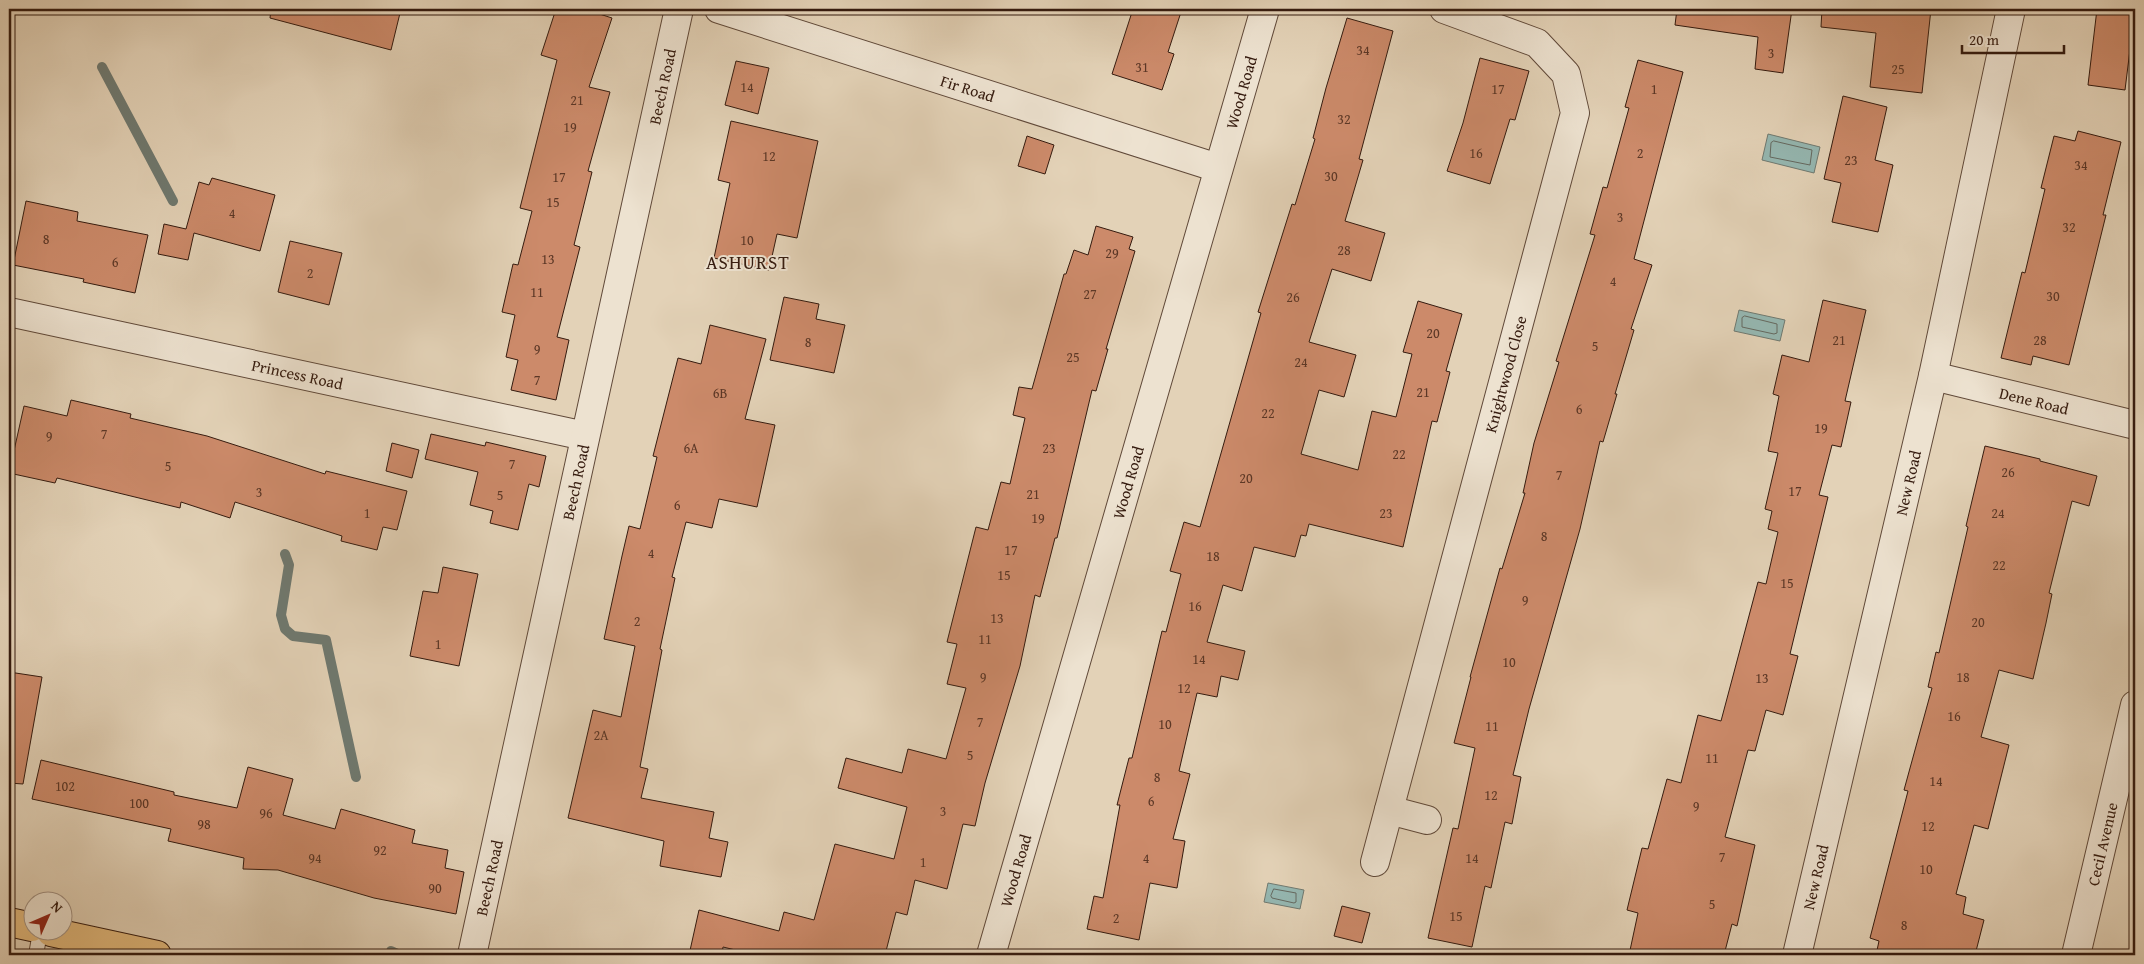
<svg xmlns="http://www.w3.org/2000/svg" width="2144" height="964" font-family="'Gentium Book Plus',serif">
<rect width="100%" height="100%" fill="#e3d2b7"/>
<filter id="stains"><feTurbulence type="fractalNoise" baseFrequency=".004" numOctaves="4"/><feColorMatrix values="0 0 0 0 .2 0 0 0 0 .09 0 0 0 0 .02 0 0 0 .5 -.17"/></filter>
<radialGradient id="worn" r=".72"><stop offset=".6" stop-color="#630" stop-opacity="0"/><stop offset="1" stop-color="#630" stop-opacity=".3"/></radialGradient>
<path fill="#95b7b1" stroke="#6f7970" d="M1768,134L1820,147L1814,173L1762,160Z
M1739,310L1785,320L1780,341L1734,331Z
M1268,883L1304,890L1300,909L1264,902Z"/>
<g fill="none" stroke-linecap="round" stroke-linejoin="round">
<path stroke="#656960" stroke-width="1" d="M1774,141L1812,150L1810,165L1770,157L1771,143Z
M1745,316L1777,324V333L1774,334L1742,327V318Z
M1274,889L1296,893V902L1294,903L1272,898L1271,896Z"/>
<path stroke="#6f7970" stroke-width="10" d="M102,67L173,201
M285,554L289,565L281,615L285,629L293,636L326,640L356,777
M391,951L400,955"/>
</g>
<path fill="#cc8a6a" stroke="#351b0f" d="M271,9H401L391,50L270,18Z
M556,9H584L612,18L589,87L610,92L588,171L592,172L574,245L580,247L557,337L569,340L556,400L511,390L518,360L506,357L515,315L502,312L513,264L518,265L532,211L520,208L557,60L541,55Z
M1133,9H1182L1168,52L1174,54L1162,90L1112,74Z
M1677,9H1792L1783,73L1755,69L1758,37L1675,25Z
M1822,9H1931L1922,93L1870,87L1876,33L1821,27Z
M2097,9H2135L2125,90L2088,85Z
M1347,18L1393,31L1359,159L1363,160L1345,221L1385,233L1371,281L1332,269L1309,342L1356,355L1344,397L1319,390L1301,454L1358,470L1372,411L1396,417L1412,354L1403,352L1418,301L1462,314L1446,371L1450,372L1437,422L1432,421L1403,547L1309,524L1306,536L1301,535L1295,557L1254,547L1242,591L1223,585L1207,642L1245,651L1238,680L1221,676L1217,697L1197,693L1179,771L1190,774L1173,839L1185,841L1177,888L1150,883L1139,940L1087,929L1094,896L1103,898L1120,805H1117L1129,758H1132L1162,631L1166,632L1181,574L1170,571L1184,522L1200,527L1261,313L1258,312L1292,204L1295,205L1315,139L1313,138L1326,88Z
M1480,58L1529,71L1515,120L1510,119L1490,184L1447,171L1463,123Z
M1638,60L1683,72L1634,259L1652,265L1631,329L1634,330L1615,394H1617L1603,442L1600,441L1580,529L1529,709L1513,775L1521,777L1512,824L1505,822L1491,888L1485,886L1472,947L1428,938L1453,828L1458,829L1475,748L1454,743L1471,677H1470L1500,568L1502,569L1525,493H1523L1534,443L1559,362L1556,361L1595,235L1590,234L1603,187L1607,188L1629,108L1625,107Z
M736,61L769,68L758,114L725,105Z
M1843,96L1887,107L1875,160L1893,165L1878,232L1832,222L1841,183L1824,179Z
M731,121L818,141L797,238L777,234L769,270L714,258L730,183L718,180Z
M2078,131L2121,142L2103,215H2106L2069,365L2033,356L2031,365L2001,358L2022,272L2025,273L2045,189L2041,188L2054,136L2075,141Z
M1027,136L1054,145L1045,174L1018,166Z
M212,178L275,195L260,251L194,233L188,260L158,254L164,224L186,229L199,182L209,185Z
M26,201L78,212L77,221L148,235L135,293L83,282L84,279L13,265Z
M1096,226L1133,237L1129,249L1135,251L1106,349H1108L1096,391L1092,390L1057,538H1055L1040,597L1035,595L1020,666L985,783L975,826L963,824L947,889L915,880L907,915L896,912L885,955H756L723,947L722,955H689L699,910L779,931L784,912L814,920L835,844L894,859L907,807L838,788L846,758L902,773L908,749L946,759L966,688L947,684L957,644L947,642L976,527L988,530L1001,482L1010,484L1025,418L1013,415L1019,387L1032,389L1064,274H1066L1074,250L1088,255Z
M290,241L342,253L329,305L278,292Z
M784,297L819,304L816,319L845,325L834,373L770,360Z
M1823,300L1866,310L1845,401L1851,402L1841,447L1832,445L1819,495L1828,497L1790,654L1798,656L1783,715L1766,710L1755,751L1748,750L1725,837L1755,845L1737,926L1732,924L1724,955H1629L1638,913L1627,910L1642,848L1648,849L1667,779L1681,783L1698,715L1721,721L1758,582L1766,584L1778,532L1768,529L1772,511L1765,509L1778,453L1768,451L1779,396L1773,394L1782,355L1809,362Z
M710,325L766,339L745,419L775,425L757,507L719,499L712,528L686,522L672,577L675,578L660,649L662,650L640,767L648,769L641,798L714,812L709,838L728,842L721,877L660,866L664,841L568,818L593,710L621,717L635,646L604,639L622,556L629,526L640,529L657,457L653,456L678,358L701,364Z
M71,400L131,414L130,418L207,436L325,474L326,471L407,491L397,530L383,527L377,550L341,541L342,536L235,502L230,518L181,502L180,508L57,478L55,483L9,473L24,406L67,416Z
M431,434L485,446L486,442L546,456L539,487L529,484L518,530L490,523L493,511L470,505L478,472L425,459Z
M392,443L419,450L412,478L386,471Z
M1985,446L2040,459V461L2097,476L2089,506L2072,501L2049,593L2052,594L2046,623L2033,679L1999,670L1981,737L2009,745L1988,829L1974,825L1956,894L1966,897L1963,914L1984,920L1975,955H1876L1879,941L1870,938L1908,791L1904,790L1932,688L1928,687L1936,652L1939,653L1968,527L1966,526Z
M443,567L478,574L459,666L410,656L423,591L438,593Z
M9,672L42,677L23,784L9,783Z
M41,760L174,792V795L237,808L248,767L293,779L283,815L335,829L341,809L415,830L412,843L448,850L445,868L464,872L456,914L374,898L278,870L243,869L244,858L168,841L171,829L32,799Z
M1342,906L1370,913L1362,943L1334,936Z"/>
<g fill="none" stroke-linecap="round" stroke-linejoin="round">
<defs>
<path id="lane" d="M36,955L40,932"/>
<g id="street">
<path id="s1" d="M719,9L1218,168"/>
<path id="s2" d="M9,312L585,436"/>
<path id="s3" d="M1933,376L2135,425"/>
<path d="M1389,810L1427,820"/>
<path id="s4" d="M1375,862L1575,113L1566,74L1537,43L1444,9"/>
<path id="s5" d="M472,955L679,9"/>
<path id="s6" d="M991,955L1265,9"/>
<path id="s7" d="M1797,955L1933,376L2011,9"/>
<path id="s8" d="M2076,955L2135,705"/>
</g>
<path id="primary" d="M9,922L32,927
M51,932L157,955"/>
</defs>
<use href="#lane" stroke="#604939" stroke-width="16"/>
<use href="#street" stroke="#604939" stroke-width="30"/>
<use href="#primary" stroke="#351b0f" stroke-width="30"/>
<use href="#lane" stroke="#ede2d0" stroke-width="14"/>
<use href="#street" stroke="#ede2d0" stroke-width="28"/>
<use href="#primary" stroke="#e2b97c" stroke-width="28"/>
</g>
<g text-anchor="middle" stroke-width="4" stroke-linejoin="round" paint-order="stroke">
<g font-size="14" fill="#5b3726">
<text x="1363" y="55">34</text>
<text x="1771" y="58">3</text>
<text x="1142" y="72">31</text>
<text x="1898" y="74">25</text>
<text x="747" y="92">14</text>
<text x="1498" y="94">17</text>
<text x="1654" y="94">1</text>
<text x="577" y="105">21</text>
<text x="1344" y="124">32</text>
<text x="570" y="132">19</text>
<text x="1476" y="158">16</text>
<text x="1640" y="158">2</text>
<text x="769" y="161">12</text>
<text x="1851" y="165">23</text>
<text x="2081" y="170">34</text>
<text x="1331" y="181">30</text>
<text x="559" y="182">17</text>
<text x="553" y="207">15</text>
<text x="232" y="218">4</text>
<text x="1620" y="222">3</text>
<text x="2069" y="232">32</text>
<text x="46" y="244">8</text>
<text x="747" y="245">10</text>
<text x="1344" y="255">28</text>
<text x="1112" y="258">29</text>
<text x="548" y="264">13</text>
<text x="115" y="267">6</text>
<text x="310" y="278">2</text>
<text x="1613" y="286">4</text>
<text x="537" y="297">11</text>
<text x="1090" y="299">27</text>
<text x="2053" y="301">30</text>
<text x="1293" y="302">26</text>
<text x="1433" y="338">20</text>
<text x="1839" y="345">21</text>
<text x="2040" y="345">28</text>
<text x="808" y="347">8</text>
<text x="1595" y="351">5</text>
<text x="537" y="354">9</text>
<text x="1073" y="362">25</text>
<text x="1301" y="367">24</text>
<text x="537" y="385">7</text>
<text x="1423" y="397">21</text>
<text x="720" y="398">6B</text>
<text x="1579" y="414">6</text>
<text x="1268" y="418">22</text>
<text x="1821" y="433">19</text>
<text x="104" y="439">7</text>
<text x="49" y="441">9</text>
<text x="691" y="453">6A</text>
<text x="1049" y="453">23</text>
<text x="1399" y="459">22</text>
<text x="512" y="469">7</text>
<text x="168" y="471">5</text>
<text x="2008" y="477">26</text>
<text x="1559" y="480">7</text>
<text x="1246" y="483">20</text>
<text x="1795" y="496">17</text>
<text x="259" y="497">3</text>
<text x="1033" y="499">21</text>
<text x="500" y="500">5</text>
<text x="677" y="510">6</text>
<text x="367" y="518">1</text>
<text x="1386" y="518">23</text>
<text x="1998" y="518">24</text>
<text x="1038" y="523">19</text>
<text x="1544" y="541">8</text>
<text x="1011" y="555">17</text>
<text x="651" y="558">4</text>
<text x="1213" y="561">18</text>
<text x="1999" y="570">22</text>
<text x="1004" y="580">15</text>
<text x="1787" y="588">15</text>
<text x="1525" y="605">9</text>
<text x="1195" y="611">16</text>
<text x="997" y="623">13</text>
<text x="637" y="626">2</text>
<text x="1978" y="627">20</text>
<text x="985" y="644">11</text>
<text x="438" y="649">1</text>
<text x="1199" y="664">14</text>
<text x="1509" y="667">10</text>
<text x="983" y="682">9</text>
<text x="1963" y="682">18</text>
<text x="1762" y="683">13</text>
<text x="1184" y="693">12</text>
<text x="1954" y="721">16</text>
<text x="980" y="727">7</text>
<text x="1165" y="729">10</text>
<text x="1492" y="731">11</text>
<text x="601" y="740">2A</text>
<text x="970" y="760">5</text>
<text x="1712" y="763">11</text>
<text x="1157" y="782">8</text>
<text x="1936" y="786">14</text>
<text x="65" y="791">102</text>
<text x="1491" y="800">12</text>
<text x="1151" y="806">6</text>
<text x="139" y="808">100</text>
<text x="1696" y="811">9</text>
<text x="943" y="816">3</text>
<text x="266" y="818">96</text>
<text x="204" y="829">98</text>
<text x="1928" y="831">12</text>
<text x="380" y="855">92</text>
<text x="1722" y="862">7</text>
<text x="315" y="863">94</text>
<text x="1146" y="863">4</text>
<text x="1472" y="863">14</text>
<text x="923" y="867">1</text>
<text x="1926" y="874">10</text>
<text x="435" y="893">90</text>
<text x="1712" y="909">5</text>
<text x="1456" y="921">15</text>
<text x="1116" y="923">2</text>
<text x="1904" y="930">8</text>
</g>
<g font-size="16" fill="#351b0f" stroke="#ede2d0">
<text dy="6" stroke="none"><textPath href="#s5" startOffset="889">Beech Road</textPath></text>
<text dy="6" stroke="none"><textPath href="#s1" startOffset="261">Fir Road</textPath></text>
<text dy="6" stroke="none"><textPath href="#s6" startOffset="898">Wood Road</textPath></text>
<text dy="6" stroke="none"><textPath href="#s2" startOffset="295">Princess Road</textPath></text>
<text dy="6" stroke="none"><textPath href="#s4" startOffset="505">Knightwood Close</textPath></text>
<text dy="6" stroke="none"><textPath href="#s3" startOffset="104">Dene Road</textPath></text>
<text dy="6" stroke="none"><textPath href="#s5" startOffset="484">Beech Road</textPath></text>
<text dy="6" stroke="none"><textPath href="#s6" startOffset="492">Wood Road</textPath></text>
<text dy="6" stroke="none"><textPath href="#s7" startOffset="485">New Road</textPath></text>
<text dy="6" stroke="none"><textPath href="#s8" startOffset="114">Cecil Avenue</textPath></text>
<text dy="6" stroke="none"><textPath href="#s6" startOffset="88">Wood Road</textPath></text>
<text dy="6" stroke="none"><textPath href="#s7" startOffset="80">New Road</textPath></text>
<text dy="6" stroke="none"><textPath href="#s5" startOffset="79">Beech Road</textPath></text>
</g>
<g font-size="19" letter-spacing="1" fill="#351b0f" stroke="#ede2d0">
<text x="748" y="269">ASHURST</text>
</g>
</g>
<rect width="2144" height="964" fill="none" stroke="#e3d2b7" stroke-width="30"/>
<rect x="10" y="10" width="2124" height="944" fill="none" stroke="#351b0f" stroke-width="2.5"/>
<rect x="15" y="15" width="2114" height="934" fill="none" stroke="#351b0f"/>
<g transform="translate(48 916) rotate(45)"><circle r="24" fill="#ede2d0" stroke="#a39283"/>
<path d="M0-4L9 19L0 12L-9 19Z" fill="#8f2418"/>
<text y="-8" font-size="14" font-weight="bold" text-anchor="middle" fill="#351b0f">N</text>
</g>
<path d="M1962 45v8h102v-8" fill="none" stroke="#351b0f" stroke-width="2.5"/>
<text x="1969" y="45" font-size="15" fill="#351b0f" stroke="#ede2d0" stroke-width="4" paint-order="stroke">20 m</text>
<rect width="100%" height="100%" filter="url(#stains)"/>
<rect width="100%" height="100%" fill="url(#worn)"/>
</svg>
